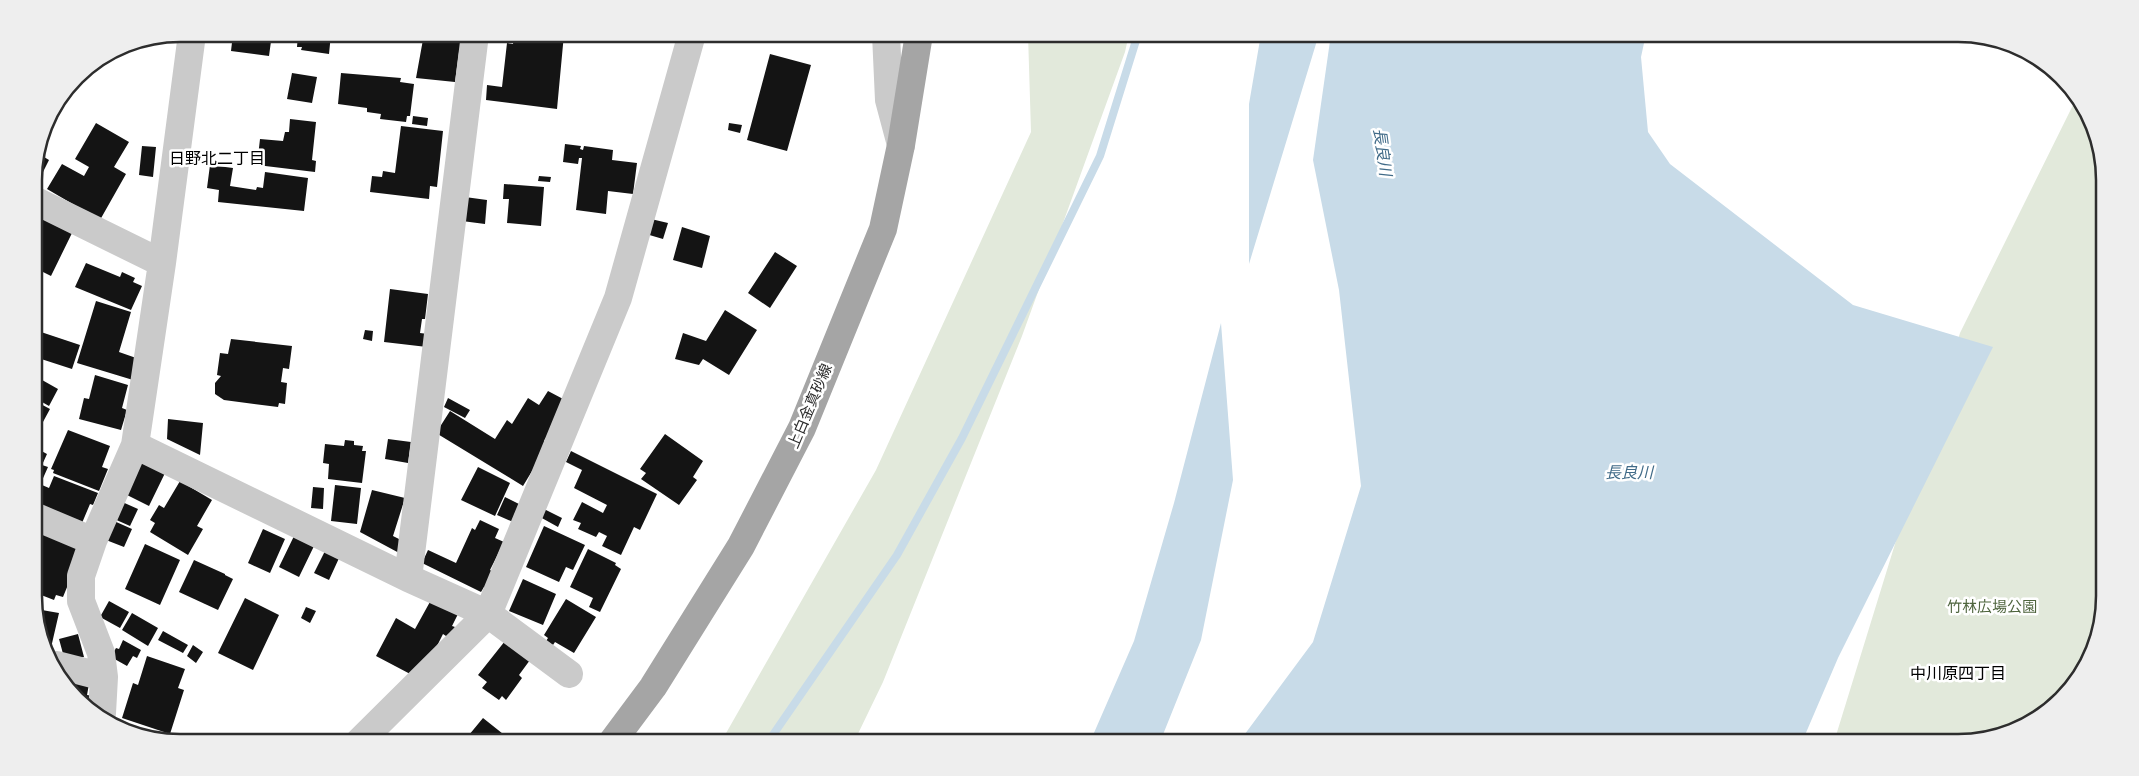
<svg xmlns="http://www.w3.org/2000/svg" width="2139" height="776" font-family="Arial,'Noto Sans JP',sans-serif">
<rect width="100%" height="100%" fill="#fff"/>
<path fill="#e2e9db" d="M1028,34H1129L1125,52L1022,336L883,682L854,742H721L876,470L1031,132Z
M2076,99L2104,161L2105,595L2098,642L2080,677L2048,712L2006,734L1968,742H1834L1960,333Z"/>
<path fill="#c8dbe8" d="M1261,34H1319L1249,264V104Z
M1331,34H1646L1641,57L1648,132L1670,164L1853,305L1993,347L1838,658L1802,742H1239L1313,642L1361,486L1339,290L1313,160Z
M1221,323L1233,480L1201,640L1160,742H1090L1134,641L1174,503Z"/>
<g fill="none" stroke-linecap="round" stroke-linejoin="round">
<path stroke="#c8dbe8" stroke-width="8" d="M768,742L897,555L962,438L1100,156L1138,34"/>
</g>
<path fill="#141414" d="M233,34H272L269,56L231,51Z
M298,34H331L329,54L301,50L302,47H297Z
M424,34H464L462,52H459L455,82L416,78Z
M514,34H564L557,109L486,100L487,85L502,87L507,43L513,44Z
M770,54L811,65L787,151L747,140Z
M292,73L317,77L312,103L287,99Z
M341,73L401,78L400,82L414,84L410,116H407L406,122L380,119L381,114L367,112V108L338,104Z
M413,116L428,118L427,126L412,124Z
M290,119L316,122L312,160L316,161L315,172L257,165L260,139L283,141L285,132H289Z
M96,123L129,142L114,167L126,174L100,220L47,189L62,164L84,176L89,167L75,159Z
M729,123L742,125L740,133L728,130Z
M401,126L443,131L437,187L430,186L429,199L370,192L372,176L382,177L383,171L395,173Z
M565,144L581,146L580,149L583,150L584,146L613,150L612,160L637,163L633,194L608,191L606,214L576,210L582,158H579L578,164L563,162Z
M142,146L156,147L153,177L139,175Z
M39,154L49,160L39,180L34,178V171Z
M210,165L233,168L230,186L256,190L257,187L263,188L265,172L308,178L304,211L218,202L219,190L207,188Z
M539,176L551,177L550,182L538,181Z
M504,184L544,187L541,226L507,223L509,199H503Z
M465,197L487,200L485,224L462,221Z
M44,217L73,231L51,276L35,268L34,236Z
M651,219L668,223L663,239L646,234Z
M682,227L710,236L702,268L673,260Z
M775,252L797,266L770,308L748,293Z
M86,263L120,277L122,272L135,278L133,282L142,286L131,310L75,287Z
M390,289L428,294L425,319H422L420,333L428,334L427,347L384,342Z
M96,301L131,312L119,352L139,359L133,380L77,363Z
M725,310L757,330L729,375L703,359L699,365L675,359L683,333L706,341Z
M35,330L80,345L72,369L35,357Z
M365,330L373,331L372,341L363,339Z
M231,339L292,346L289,369L283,368L281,382L287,383L285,404L279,403L278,407L224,400L215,394V383L221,376L217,375L220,353L228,354Z
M95,375L128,385L122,408L127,410L121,430L79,419L84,398L89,399Z
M35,376L58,389L49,406L35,398Z
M548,391L565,400L559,417L544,441L549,443L523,486L436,433L450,411L495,439L507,420L512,424L528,398L539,405Z
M448,398L470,410L465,418L444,407Z
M35,401L50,409L37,433L35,432Z
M168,419L203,423L200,455L167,439Z
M68,430L110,446L102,467L108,469L99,491L53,473L54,470L51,469Z
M665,434L703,461L693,477L697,480L679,505L641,479L646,473L640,469Z
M388,439L411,442L408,463L385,459Z
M345,440L354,441V445L363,446L362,451H366L362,483L328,479L329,464L323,463L325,444L344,446Z
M36,448L47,454L42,465L48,467L36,494Z
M571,451L657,494L640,530L634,527L621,555L602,546L607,536L599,532L596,537L578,529L581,523L573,520L582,502L603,513L607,505L574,488L582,470L566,462Z
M136,457L166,471L149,506L119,491Z
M478,467L510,483L495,516L461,500Z
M54,476L98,493L93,505L90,504L82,523L36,504L42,485L49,488Z
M180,481L212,500L197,526L203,529L188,555L150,532L155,523L150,520L159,505L164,508Z
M335,485L361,488L357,524L331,521Z
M313,487L324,488L323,509L311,508Z
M372,490L405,498L393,536L403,541L401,554L360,532Z
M505,497L521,505L513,522L497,515Z
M120,501L138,509L130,526L112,518Z
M544,509L562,518L558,527L540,517Z
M480,520L499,529L495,538L504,542L490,570L495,573L488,589L484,587L481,592L422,563L428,550L456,563L472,528L475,530Z
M114,521L132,529L124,547L106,540Z
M544,526L585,545L573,570L566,567L559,582L526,567Z
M263,529L285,539L270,573L248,563Z
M40,531L79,546L72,575L63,597L56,595L54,600L36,593V542Z
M295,534L315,544L299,577L279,567Z
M145,544L180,560L160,605L125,589Z
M326,549L340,556L329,580L314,573Z
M588,549L616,563L615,565L621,569L600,612L589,607L593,598L570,587Z
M194,560L225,574V575L233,579L218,610L179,592Z
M523,579L556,594L543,625L509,611Z
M245,598L279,615L253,670L218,653Z
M566,599L596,617L574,653L555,642L553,645L546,641L548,638L544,635Z
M431,600L458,614L452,626L455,627L449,638L443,634L434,652L414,676L376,656L396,618L415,629Z
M109,601L129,612L120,628L100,617Z
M306,607L316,611L310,623L301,618Z
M36,609L59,613L50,652L37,624Z
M132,613L158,628L148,646L122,630Z
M163,631L188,645L183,653L158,640Z
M78,634L84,657L65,661L59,639Z
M123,640L141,650L137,658L133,656L127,666L111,657L116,648L119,649Z
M505,641L530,660L519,675L522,678L506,700L502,696L499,700L482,688L487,682L478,675Z
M193,645L203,652L196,663L187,656Z
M147,656L185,669L178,688L184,690L170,734L122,718L133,683L138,685Z
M67,681L89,684L87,695L93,696L91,706L70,692L66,684Z
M483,718L513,742H457L460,739L464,741Z
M403,737L408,742H398Z"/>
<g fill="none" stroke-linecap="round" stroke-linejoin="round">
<path stroke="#cacaca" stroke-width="28" d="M886,34L889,100L901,145
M34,200L162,263
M135,445L408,578L488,614L569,674
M36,517L93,541
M408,578L475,34
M57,665L104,677
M102,713L104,677L101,653L81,601V576L93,541L135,445L162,263L192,34
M359,742L488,614L618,298L692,34"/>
<path stroke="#a5a5a5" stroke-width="28" d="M612,742L653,687L741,546L802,428L883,229L901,145L919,34"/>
</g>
<g text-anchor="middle" stroke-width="5" stroke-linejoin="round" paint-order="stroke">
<g font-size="15" fill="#2d2d2d" stroke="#fff">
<text transform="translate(810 406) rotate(-67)" y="5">上白金真砂線</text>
</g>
<g font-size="15" fill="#4f653e" stroke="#fff">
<text x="1992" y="612">竹林広場公園</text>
</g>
<g font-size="16" font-style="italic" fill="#416b88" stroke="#fff">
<text transform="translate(1383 152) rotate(82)" y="6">長良川</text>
<text x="1629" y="478">長良川</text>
</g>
<g font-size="16" fill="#000" stroke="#fff">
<text x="217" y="164">日野北二丁目</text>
<text x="1958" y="679">中川原四丁目</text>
</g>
</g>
<path d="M0 0H2139V776H0ZM180 42H1958A138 138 0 0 1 2096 180V596A138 138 0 0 1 1958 734H180A138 138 0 0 1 42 596V180A138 138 0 0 1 180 42Z" fill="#eee" fill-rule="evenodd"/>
<path fill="none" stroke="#2d2d2d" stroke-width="2.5" d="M180 42H1958A138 138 0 0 1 2096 180V596A138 138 0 0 1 1958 734H180A138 138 0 0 1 42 596V180A138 138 0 0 1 180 42Z"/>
</svg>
